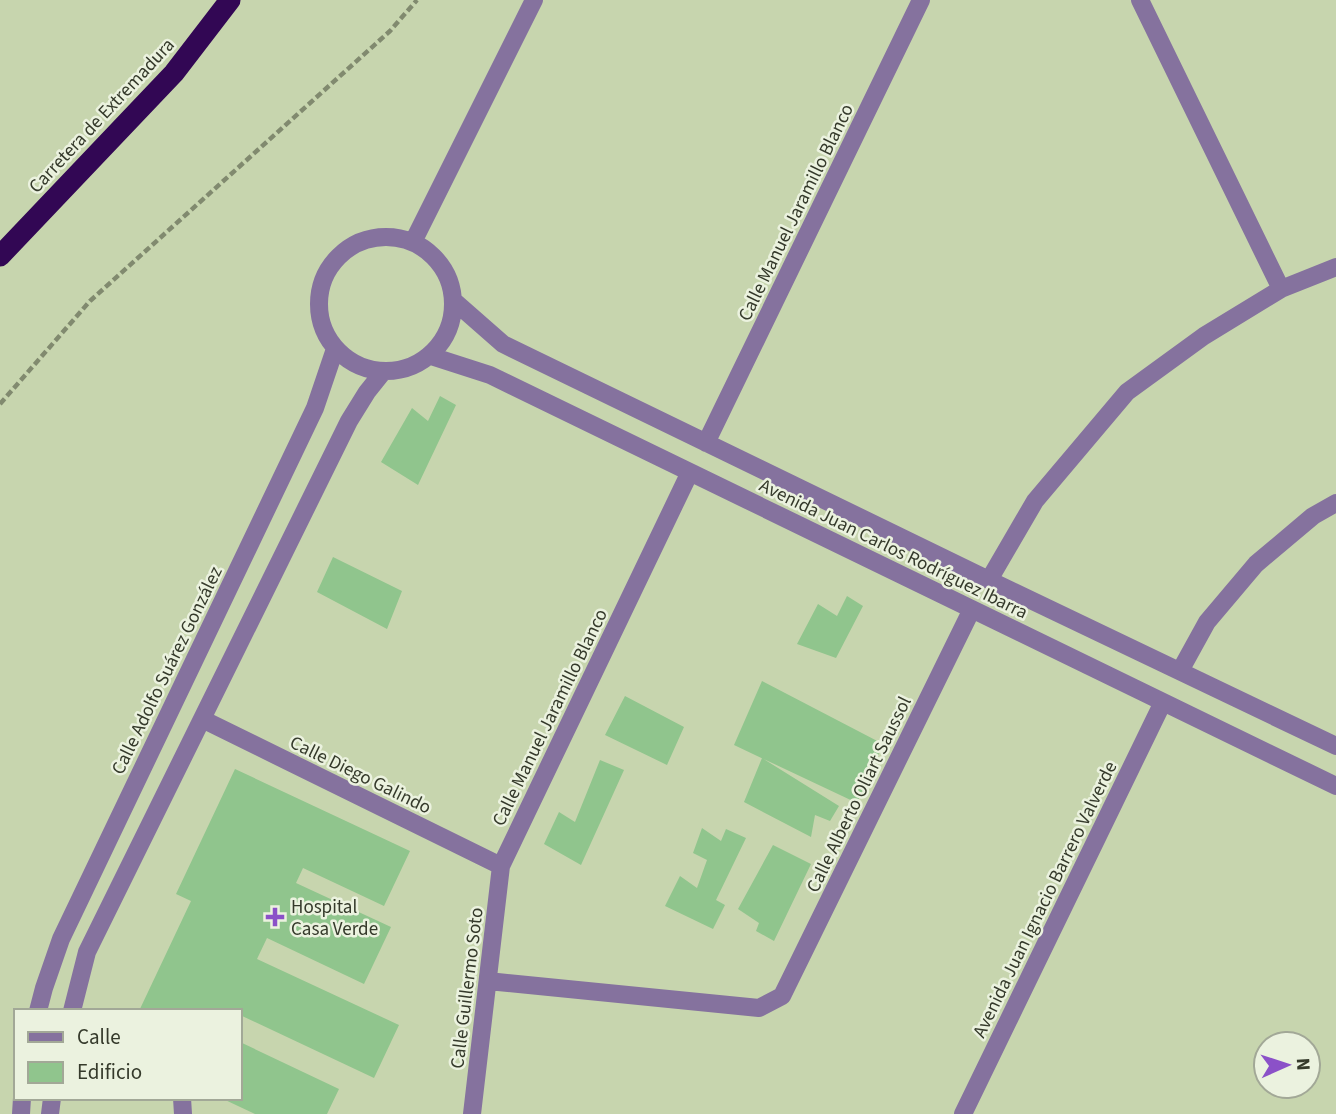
<svg xmlns="http://www.w3.org/2000/svg" width="1336" height="1114" font-family="'Source Sans 3',sans-serif">
<rect width="100%" height="100%" fill="#c7d5ae"/>
<path fill="#90c58d" d="M440,396L456,405L418,485L381,462L412,408L428,421Z
M333,557L402,591L387,629L317,592Z
M847,596L863,606L836,658L797,644L818,604L837,616Z
M762,681L883,744L857,803L734,745Z
M625,696L684,727L667,765L605,735Z
M762,758L839,806L830,821L815,815L811,837L744,802Z
M600,760L624,770L581,865L544,844L559,812L575,822Z
M235,769L410,851L384,906L303,868L296,883L391,927L364,984L267,938L257,959L399,1025L374,1078L240,1015V1011L228,1009L227,1011H139L191,901L176,894Z
M702,828L721,841L726,829L746,838L716,900L725,905L713,929L665,906L680,876L697,888L707,860L693,853Z
M773,845L811,864L774,941L756,931L759,923L738,909Z
M240,1042L339,1089L327,1114H255L221,1098H240Z"/>
<g fill="none" stroke-linecap="round" stroke-linejoin="round">
<path stroke="#818a6f" stroke-width="4.5" stroke-dasharray="7 3.5" stroke-linecap="butt" d="M0,404L90,301L390,31L417,0"/>
<path stroke="#85729e" stroke-width="18" d="M1140,0L1281,289
M319 304a67 67 0 1 1 134 0a67 67 0 1 1-134 0Z
M413,242L534,0
M454,301L503,344L989,580L1336,746
M431,356L490,375L1336,786
M706,443L921,0
M989,580L1035,501L1127,392L1204,336L1281,289L1336,267
M1180,671L1207,622L1256,564L1313,516L1336,503
M202,719L501,866
M488,981L759,1008L782,996L972,609
M38,1011L44,988L61,939L315,408L335,349
M72,1011L87,952L349,421L367,392L383,372
M182,1098L183,1114
M21,1114L22,1098
M50,1114L52,1098
M472,1114L501,866L690,472
M963,1114L1163,702"/>
<path stroke="#320754" stroke-width="21" d="M0,256L174,73L230,0"/>
</g>
<path fill="#8b51c8" stroke="#ebf2df" stroke-width="2.5" d="M271.5 906.5h7v7h7v7h-7v7h-7v-7h-7v-7h7z"/>
<g text-anchor="middle" stroke-width="5" stroke-linejoin="round" paint-order="stroke">
<g font-size="19" fill="#353a2b" stroke="#ebf2df">
<text transform="translate(101 115) rotate(-47)" y="7">Carretera de Extremadura</text>
<text transform="translate(795 212) rotate(-64)" y="7">Calle Manuel Jaramillo Blanco</text>
<text transform="translate(894 548) rotate(26)" y="7">Avenida Juan Carlos Rodríguez Ibarra</text>
<text transform="translate(166 670) rotate(-64)" y="7">Calle Adolfo Suárez González</text>
<text transform="translate(549 717) rotate(-64)" y="7">Calle Manuel Jaramillo Blanco</text>
<text transform="translate(361 774) rotate(26)" y="7">Calle Diego Galindo</text>
<text transform="translate(858 794) rotate(-64)" y="7">Calle Alberto Oliart Saussol</text>
<text transform="translate(1044 899) rotate(-64)" y="7">Avenida Juan Ignacio Barrero Valverde</text>
<text transform="translate(466 988) rotate(-83)" y="7">Calle Guillermo Soto</text>
</g>
<g font-size="19" fill="#353a2b" stroke="#ebf2df" text-anchor="start">
<text x="291" y="913">Hospital<tspan x="291" dy="22">Casa Verde</tspan></text>
</g>
</g>
<rect x="14" y="1009" width="228" height="91" fill="#ebf2df" stroke="#a2a897" stroke-width="2"/>
<rect x="28" y="1032" width="35" height="10" fill="#85729e" stroke="#a2a897" stroke-width="2"/>
<text x="77" y="1044" font-size="21" fill="#353a2b">Calle</text>
<rect x="28" y="1062" width="35" height="21" fill="#90c58d" stroke="#a2a897" stroke-width="2"/>
<text x="77" y="1079" font-size="21" fill="#353a2b">Edificio</text>
<g transform="translate(1287 1065) rotate(87)"><circle r="33" fill="#ebf2df" stroke="#a2a897" stroke-width="2"/>
<path d="M0-5L12 26L0 18L-12 26Z" fill="#8b51c8"/>
<text y="-10" font-size="19" font-weight="bold" text-anchor="middle" fill="#353a2b">N</text>
</g>
</svg>
